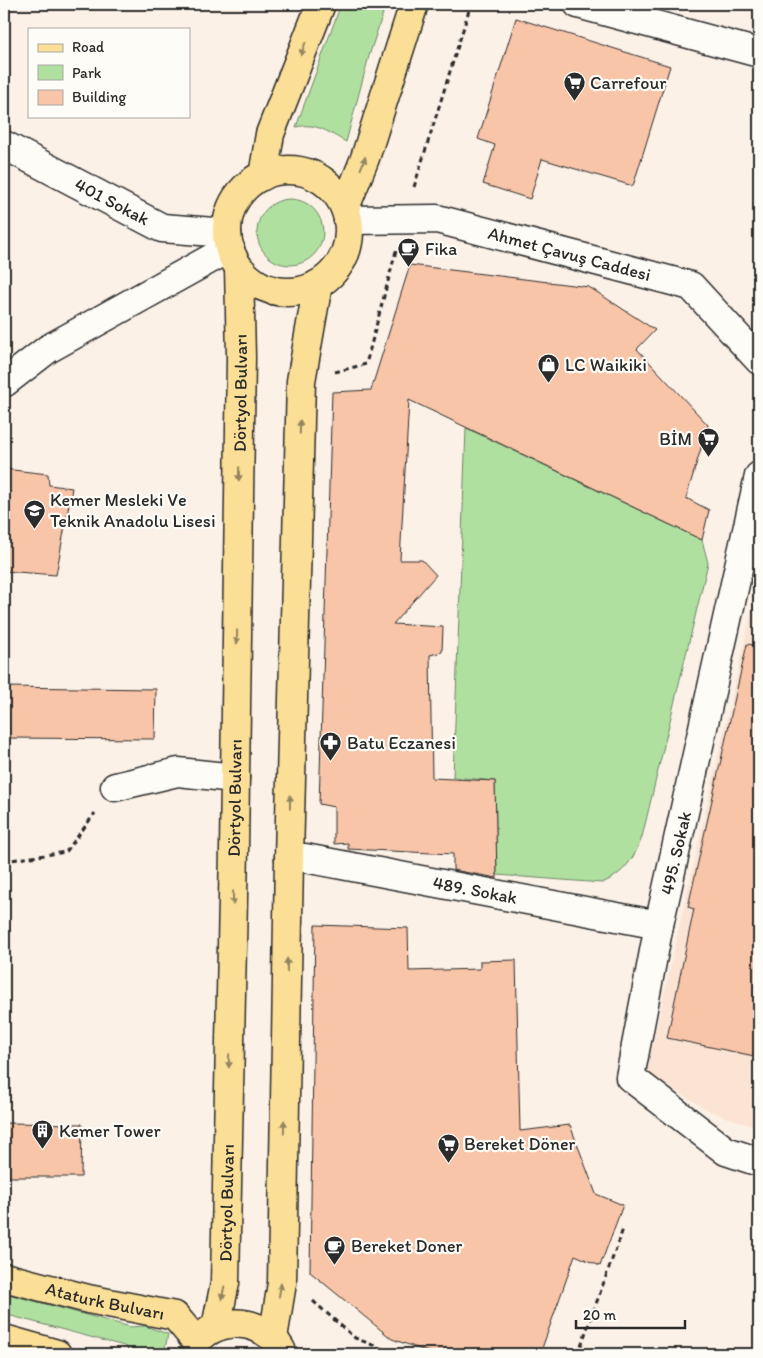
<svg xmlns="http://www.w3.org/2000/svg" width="763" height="1358" font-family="Itim,sans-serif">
<rect width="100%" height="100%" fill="#fcf1e7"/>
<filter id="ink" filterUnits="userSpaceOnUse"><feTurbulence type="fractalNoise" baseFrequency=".02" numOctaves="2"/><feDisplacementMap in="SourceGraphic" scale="10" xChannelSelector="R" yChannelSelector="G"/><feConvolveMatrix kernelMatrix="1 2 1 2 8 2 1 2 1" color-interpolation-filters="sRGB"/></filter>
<g filter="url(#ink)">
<path fill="#fbe4d4" d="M759,577V1128L711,1112L646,1073Z"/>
<path fill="#b0e0a0" stroke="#6e8666" d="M341,4H386L369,56L346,142C329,133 317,122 296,127Z
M257 232a33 33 0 1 1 66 0a33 33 0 1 1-66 0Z
M466,428L702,540L708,563L642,837C635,858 623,875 602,883L497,875L495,781L453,777Z
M4,1293L131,1327L145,1326L168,1334L164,1354H138L124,1346L4,1314Z"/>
<path fill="#f8c5a8" stroke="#2b2b2b" d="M516,18L670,66L633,186L542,159L530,199L483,184L495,145L478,139Z
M410,265L589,287L655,330L637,349L708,425L686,498L709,510L702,540L409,400L400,560H422L436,575L393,624L443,627L442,652L430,655L432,778L495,781L497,878L453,870V854L348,849V843L334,844V807L319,804L332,392L371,390Z
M4,469L48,474L49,485L72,488L56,575L4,571Z
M747,644L759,646V1057L667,1038L694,909L688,907Z
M4,687L156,689L155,739L4,738Z
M315,925L408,928L409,971L480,969V961L516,960L520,1131L570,1125L596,1194L623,1205L600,1266L575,1255L540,1354H434L392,1339L310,1272Z
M4,1123L82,1124L81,1177H4Z"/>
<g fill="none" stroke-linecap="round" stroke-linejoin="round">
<defs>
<g id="minor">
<path d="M578,4L759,53"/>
<path id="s1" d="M4,145L162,228L227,233"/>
<path id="s2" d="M348,220L437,219L691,286L759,360"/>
<path d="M4,383L48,349L230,248"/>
<path d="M759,476L659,925L630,1077L726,1151L759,1162"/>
<path d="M115,787L178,772L235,778"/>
<path id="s3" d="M289,858H305L659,925"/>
</g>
<g id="major">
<circle cx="288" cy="231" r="61"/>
<path d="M263,176L270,134L321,4"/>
<path d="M345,208L365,158L414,4"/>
<path id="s4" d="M4,1277L88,1299L175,1316L196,1341"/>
<path id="s5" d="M216,1327L225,1283L234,849L241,357L239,268"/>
<path d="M201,1337C226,1314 270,1321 283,1354"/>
<path d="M273,1338L282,1283L289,858L301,381L318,284"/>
<path d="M4,1339L57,1354"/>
</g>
</defs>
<use href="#minor" stroke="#2b2b2b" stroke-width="31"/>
<use href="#major" stroke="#2b2b2b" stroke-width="31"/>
<path stroke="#2b2b2b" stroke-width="3" stroke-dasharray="5 4" stroke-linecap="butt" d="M414,187L471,4
M335,372L366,364L396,251
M4,861L66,852L95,813
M313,1301L355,1338L395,1354
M578,1354L623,1229"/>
<use href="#minor" stroke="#fdfcf7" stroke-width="28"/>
<use href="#major" stroke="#fbdf96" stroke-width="28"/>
</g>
<defs><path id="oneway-solid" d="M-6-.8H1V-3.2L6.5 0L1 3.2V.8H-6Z" transform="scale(1.25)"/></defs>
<g fill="#938560">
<use href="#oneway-solid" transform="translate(303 49) rotate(111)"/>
<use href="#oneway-solid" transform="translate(363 163) rotate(-69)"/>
<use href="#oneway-solid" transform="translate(300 427) rotate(-88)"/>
<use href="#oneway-solid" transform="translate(239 474) rotate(91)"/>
<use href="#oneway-solid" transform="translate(237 637) rotate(91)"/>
<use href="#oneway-solid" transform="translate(290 802) rotate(-89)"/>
<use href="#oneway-solid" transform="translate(233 898) rotate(91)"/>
<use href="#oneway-solid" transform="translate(287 965) rotate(-89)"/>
<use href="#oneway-solid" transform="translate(229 1061) rotate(91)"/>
<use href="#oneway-solid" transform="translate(284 1127) rotate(-89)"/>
<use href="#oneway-solid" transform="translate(280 1290) rotate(-81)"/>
<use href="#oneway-solid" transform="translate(223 1293) rotate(101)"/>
</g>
</g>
<defs>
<symbol id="supermarket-pin" viewBox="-11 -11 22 30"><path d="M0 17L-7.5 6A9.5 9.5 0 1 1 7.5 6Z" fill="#2b2b2b" stroke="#fdfcf7"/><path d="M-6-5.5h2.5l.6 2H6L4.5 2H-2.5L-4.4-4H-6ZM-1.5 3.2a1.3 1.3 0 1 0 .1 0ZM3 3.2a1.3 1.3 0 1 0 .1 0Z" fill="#fff"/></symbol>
<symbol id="cafe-pin" viewBox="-11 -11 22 30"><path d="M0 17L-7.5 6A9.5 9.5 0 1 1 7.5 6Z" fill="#2b2b2b" stroke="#fdfcf7"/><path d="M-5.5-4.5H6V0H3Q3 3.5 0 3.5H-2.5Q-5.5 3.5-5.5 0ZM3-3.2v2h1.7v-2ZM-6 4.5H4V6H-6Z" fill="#fff"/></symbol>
<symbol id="shop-pin" viewBox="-11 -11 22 30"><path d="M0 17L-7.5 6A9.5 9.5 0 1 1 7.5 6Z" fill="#2b2b2b" stroke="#fdfcf7"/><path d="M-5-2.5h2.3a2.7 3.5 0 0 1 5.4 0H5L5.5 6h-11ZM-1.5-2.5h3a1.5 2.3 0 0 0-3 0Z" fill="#fff"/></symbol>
<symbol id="school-pin" viewBox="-11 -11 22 30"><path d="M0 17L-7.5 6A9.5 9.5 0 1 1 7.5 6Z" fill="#2b2b2b" stroke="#fdfcf7"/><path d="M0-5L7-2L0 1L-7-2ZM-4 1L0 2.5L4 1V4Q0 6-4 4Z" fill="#fff"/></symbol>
<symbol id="pharmacy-pin" viewBox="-11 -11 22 30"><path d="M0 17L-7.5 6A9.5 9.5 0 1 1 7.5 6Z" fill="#2b2b2b" stroke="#fdfcf7"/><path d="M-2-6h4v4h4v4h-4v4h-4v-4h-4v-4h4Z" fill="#fff"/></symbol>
<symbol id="building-pin" viewBox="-11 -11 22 30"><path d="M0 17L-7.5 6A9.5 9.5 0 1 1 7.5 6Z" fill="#2b2b2b" stroke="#fdfcf7"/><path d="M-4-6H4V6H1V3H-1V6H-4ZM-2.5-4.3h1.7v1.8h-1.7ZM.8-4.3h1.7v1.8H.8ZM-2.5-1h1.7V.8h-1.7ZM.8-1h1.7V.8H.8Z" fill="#fff"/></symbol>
</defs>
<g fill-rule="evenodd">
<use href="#supermarket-pin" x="562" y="70" width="25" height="34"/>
<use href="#cafe-pin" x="396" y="236" width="25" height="34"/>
<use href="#shop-pin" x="536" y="352" width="25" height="34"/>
<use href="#supermarket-pin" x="696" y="426" width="25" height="34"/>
<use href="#school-pin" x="22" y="498" width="25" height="34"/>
<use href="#pharmacy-pin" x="318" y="730" width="25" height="34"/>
<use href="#building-pin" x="30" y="1118" width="25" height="34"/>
<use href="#supermarket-pin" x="436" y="1132" width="25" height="34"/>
<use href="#cafe-pin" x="322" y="1234" width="25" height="34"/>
</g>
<g text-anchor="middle" stroke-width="4.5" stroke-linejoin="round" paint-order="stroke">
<g font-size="18" fill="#2b2b2b" stroke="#fdfcf7" text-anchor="start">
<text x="590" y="89">Carrefour</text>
<text x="425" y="255">Fika</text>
<text x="565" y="371">LC Waikiki</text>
<text x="692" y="445" text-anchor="end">BİM</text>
<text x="50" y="506">Kemer Mesleki Ve<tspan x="50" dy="21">Teknik Anadolu Lisesi</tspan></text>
<text x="347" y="749">Batu Eczanesi</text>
<text x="59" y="1137">Kemer Tower</text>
<text x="464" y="1150">Bereket Döner</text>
<text x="351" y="1252">Bereket Doner</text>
</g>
<g font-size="18" fill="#2b2b2b" stroke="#fdfcf7">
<text dy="6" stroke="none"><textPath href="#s1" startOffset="122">401 Sokak</textPath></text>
<text dy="6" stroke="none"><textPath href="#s2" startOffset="226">Ahmet Çavuş Caddesi</textPath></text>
<text dy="6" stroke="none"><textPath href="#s5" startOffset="935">Dörtyol Bulvarı</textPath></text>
<text dy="6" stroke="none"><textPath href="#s5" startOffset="530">Dörtyol Bulvarı</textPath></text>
<text transform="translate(676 853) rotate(-77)" y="6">495. Sokak</text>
<text dy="6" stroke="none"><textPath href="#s3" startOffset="189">489. Sokak</textPath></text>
<text dy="6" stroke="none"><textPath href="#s5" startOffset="125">Dörtyol Bulvarı</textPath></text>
<text dy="6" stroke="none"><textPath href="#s4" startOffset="104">Ataturk Bulvarı</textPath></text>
</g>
</g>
<rect width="763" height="1358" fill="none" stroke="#fdfcf7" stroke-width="20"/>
<rect x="10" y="10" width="743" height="1338" fill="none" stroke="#2b2b2b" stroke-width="2" filter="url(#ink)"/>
<rect x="28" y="28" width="162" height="90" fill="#fdfcf7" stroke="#a9a8a5"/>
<rect x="38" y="44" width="25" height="8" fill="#fbdf96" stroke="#a9a8a5"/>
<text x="72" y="52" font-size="15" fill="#2b2b2b">Road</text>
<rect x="38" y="65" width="25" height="15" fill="#b0e0a0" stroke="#a9a8a5"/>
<text x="72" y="78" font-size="15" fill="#2b2b2b">Park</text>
<rect x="38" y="90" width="25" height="15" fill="#f8c5a8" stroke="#a9a8a5"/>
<text x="72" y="102" font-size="15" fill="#2b2b2b">Building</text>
<path d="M576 1320v8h109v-8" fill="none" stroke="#2b2b2b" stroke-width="2.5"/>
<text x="583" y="1320" font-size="15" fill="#2b2b2b" stroke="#fdfcf7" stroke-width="4" paint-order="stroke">20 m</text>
</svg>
